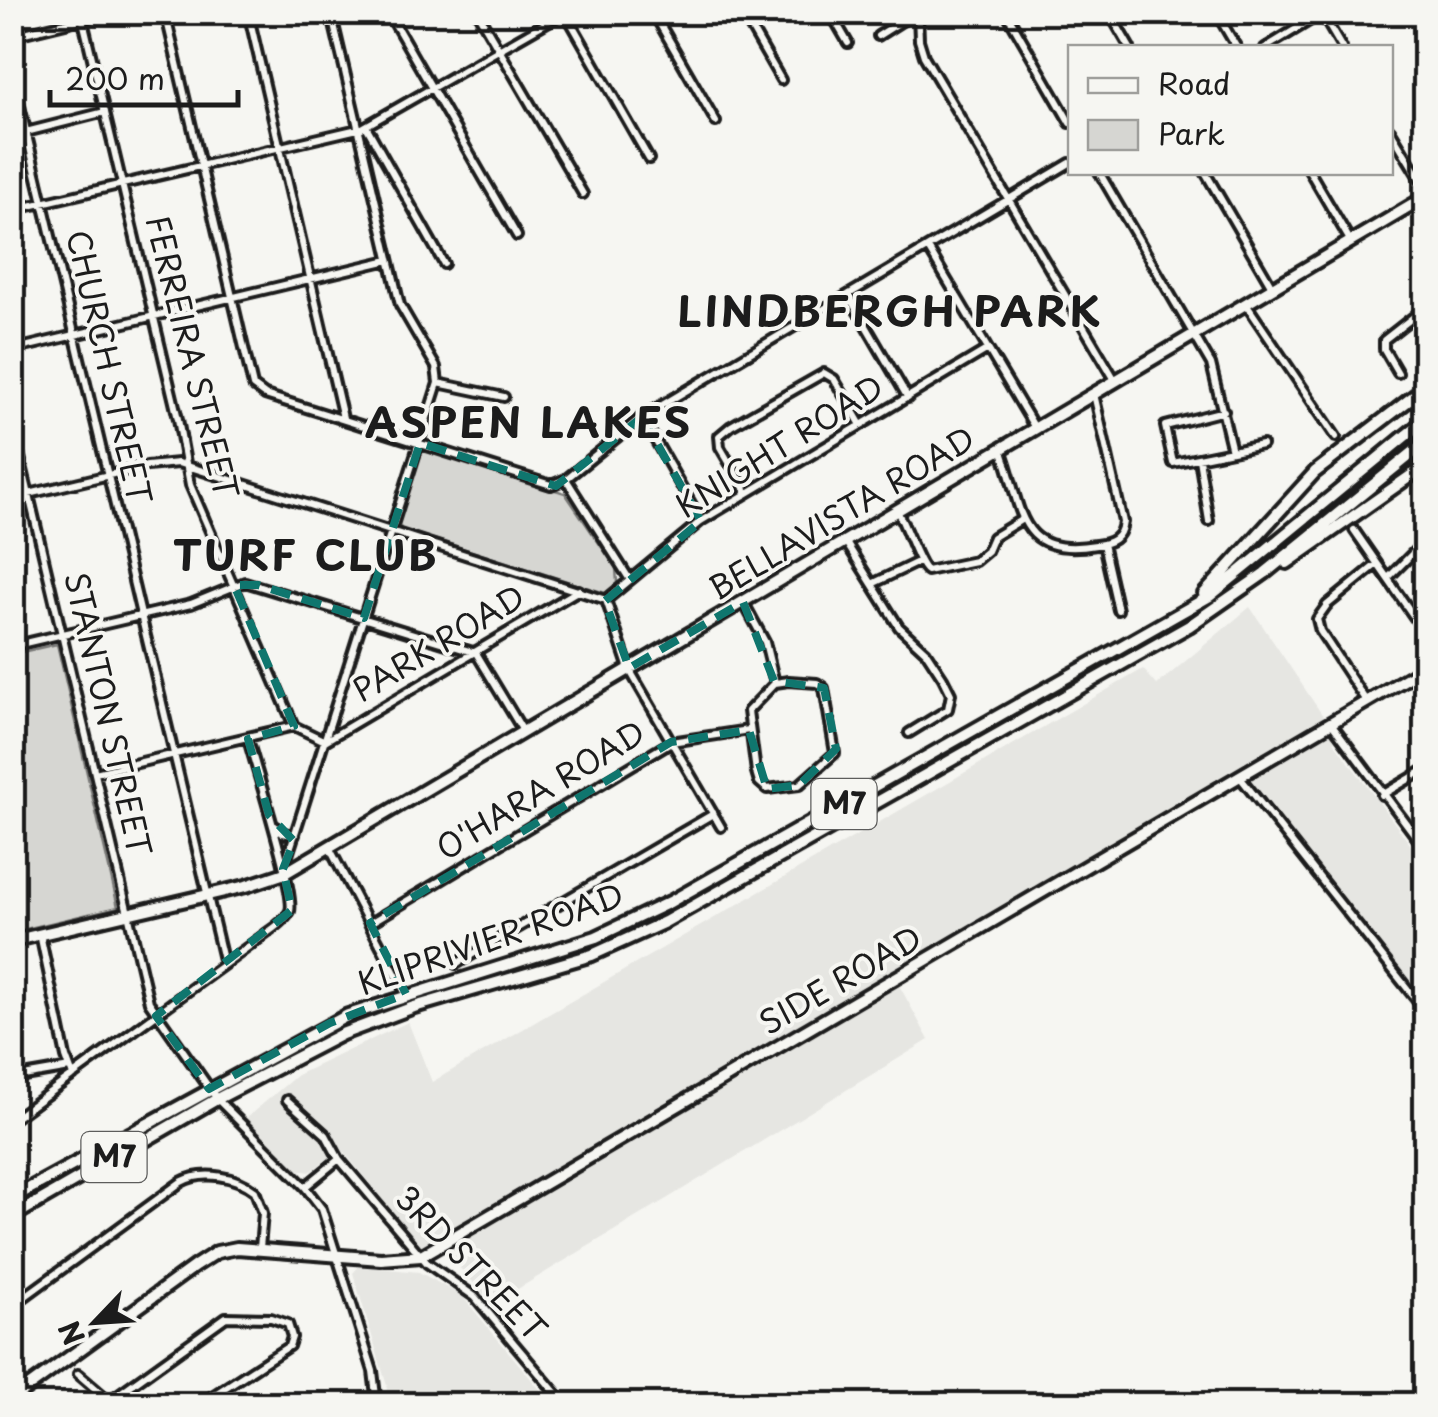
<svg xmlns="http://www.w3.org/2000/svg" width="1438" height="1417" font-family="'Playpen Sans',sans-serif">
<rect width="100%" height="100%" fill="#f6f6f2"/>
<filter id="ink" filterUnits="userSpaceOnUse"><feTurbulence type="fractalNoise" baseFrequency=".01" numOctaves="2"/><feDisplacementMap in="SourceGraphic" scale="20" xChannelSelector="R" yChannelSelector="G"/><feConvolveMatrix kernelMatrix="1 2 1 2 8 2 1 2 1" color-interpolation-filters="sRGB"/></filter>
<g filter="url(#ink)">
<path fill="#e6e6e2" d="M1250,607L1323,716L1336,745L1425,864V1023L1239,784L899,985L929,1040L493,1304L448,1255L417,1243L341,1148L310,1172L298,1170L245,1119L297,1075L408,1022L432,1082L1143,669L1157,685Z
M359,1266L419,1272L462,1296L552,1404H385L387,1386L353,1273Z"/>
<path fill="#d6d6d2" stroke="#797977" stroke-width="2.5" d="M426,449L565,493L616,568L617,583L605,593L401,529L397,520L418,453Z
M57,644L118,907L13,932V654Z"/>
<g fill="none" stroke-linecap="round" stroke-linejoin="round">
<defs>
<path id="street" d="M81,12L178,419L190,485L294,726L325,741L579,590
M165,12L253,386L265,395L551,485L566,479L642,417L1070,163
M248,12L343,418
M331,12L400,305L436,367L438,383L504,397
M388,12L517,236
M477,12L583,194
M565,12L649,159
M653,12L716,122
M742,12L781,80
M830,12L848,43
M918,12L919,40L924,56L1115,380
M1006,12L1070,123
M1109,12L1130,48
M1216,12L1237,48
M1322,14L1342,48
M12,36L111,12
M878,36L916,12
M1265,48L1324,12
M12,72L224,964
M366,126L444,264
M1390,130L1426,189
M26,132L105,112
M1099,172L1211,364L1232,451
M1205,172L1272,287
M1310,172L1351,242
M12,210L362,128L565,12
M928,248L1035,428
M848,295L908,398
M1246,304L1336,437
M12,350L389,260
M1398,373L1384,349V340L1426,307
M1224,411L1165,426L1173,463L1262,445
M642,417L701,521
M12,423L149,1002L217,1099L305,1187L322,1209L373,1371L377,1404
M1001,449C1023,506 1014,559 1096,545C1111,543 1121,539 1123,522L1094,394
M1199,459L1209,521
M566,479L630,580
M747,493L720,447L719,436L731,426L824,373L834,379L861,425
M12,498L147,466L178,463L606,600
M897,511C906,526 918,565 927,571L975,561L987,551L993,537L1021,520
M1354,530L1426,634
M845,541L899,627L926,652L943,678L951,694L948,709L909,733
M1103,544L1118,610
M1388,578L1426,540
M872,584L918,562
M606,600L701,521L988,349
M606,600L629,669L721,827
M744,603L765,642L775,683
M12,646L191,604L245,582L476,653L523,731
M789,681L817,683L824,688L835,753L799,785L767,789L759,782L756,772L748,711L775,683Z
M1366,701L1320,631L1317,619L1327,605L1377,564
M1331,723L1426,850
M95,773L294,726
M1239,776L1426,1012
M1382,795L1426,769
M274,825L282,833L295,835
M329,847L406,994
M284,868L438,383
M370,923L671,742L749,730
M40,934L66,1057L73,1076
M456,964L713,814
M12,1078L70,1068
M287,1100L326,1135L339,1159L305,1187
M12,1120L267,933C274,928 286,920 290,911C296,895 255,765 248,739
M339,1159L427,1263L475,1297L565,1404
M12,1306L181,1182C203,1170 236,1176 255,1191L263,1213L260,1248
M78,1374L113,1404
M109,1401L226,1317L271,1318L288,1324L292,1337L289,1346L200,1404"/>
<path id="secondary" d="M12,941L246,886L285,873L1426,197
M12,1399L195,1266L217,1252L237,1248L381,1259L421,1256L1426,667"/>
<path id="primary" d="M1287,563L1426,465
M1204,594L1315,472L1426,387
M12,1198L348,1015L596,937L670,902L1210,596L1426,419
M12,1217L217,1099L342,1034L414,1007L592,955L665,922L1189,626L1265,573L1426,442"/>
</defs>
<use href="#street" stroke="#1c1c1c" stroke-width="14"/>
<use href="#secondary" stroke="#1c1c1c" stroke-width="18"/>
<use href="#primary" stroke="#1c1c1c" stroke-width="18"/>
<use href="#street" stroke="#f6f6f2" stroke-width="6"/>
<use href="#secondary" stroke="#f6f6f2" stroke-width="10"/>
<use href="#primary" stroke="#f6f6f2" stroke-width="10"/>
</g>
</g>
<path fill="none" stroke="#0f766e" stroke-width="8" stroke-dasharray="20 12" stroke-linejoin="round" d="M642,417L701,521L605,601L629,668L743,602L774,681L824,688L836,749L799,785L767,789L749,730L671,742L370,923L406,994L330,1023L209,1089L156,1016L292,910L283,869L294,841L269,815L248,739L294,726L234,585H258L364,618L420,443L556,486Z"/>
<g text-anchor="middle" stroke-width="8" stroke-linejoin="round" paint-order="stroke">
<g fill="#f6f6f2" stroke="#5d5d5c" stroke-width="2.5">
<rect x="811.5" y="779" width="65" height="50" rx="8"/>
<rect x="81.5" y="1132" width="65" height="50" rx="8"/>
</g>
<g font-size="30" font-weight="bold" fill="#1c1c1c">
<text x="844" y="814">M7</text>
<text x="114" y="1167">M7</text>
</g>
<g font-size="32" fill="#1c1c1c" stroke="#f6f6f2">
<text transform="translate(191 357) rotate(76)" y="11">FERREIRA STREET</text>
<text transform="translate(108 367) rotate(77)" y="11">CHURCH STREET</text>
<text transform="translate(780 447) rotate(-32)" y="11">KNIGHT ROAD</text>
<text transform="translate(842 514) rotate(-31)" y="11">BELLAVISTA ROAD</text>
<text transform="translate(439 644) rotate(-31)" y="11">PARK ROAD</text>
<text transform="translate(107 714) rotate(77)" y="11">STANTON STREET</text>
<text transform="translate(541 791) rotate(-31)" y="11">O'HARA ROAD</text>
<text transform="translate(491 940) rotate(-19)" y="11">KLIPRIVIER ROAD</text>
<text transform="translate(841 981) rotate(-30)" y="11">SIDE ROAD</text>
<text transform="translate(470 1264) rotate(46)" y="11">3RD STREET</text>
</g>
<g font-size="42" font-weight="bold" letter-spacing="2.5" fill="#1c1c1c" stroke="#f6f6f2">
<text x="890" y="327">LINDBERGH PARK</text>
<text x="529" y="438">ASPEN LAKES</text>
<text x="306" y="571">TURF CLUB</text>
</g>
</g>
<rect width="1438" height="1417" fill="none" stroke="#f6f6f2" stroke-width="50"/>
<rect x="25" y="25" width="1388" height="1367" fill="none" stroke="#1c1c1c" stroke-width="4" filter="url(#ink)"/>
<rect x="1068" y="45" width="325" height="130" fill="#f6f6f2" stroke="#9f9f9c" stroke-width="2.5"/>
<rect x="1088" y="78" width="50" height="15" fill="#f6f6f2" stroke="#9f9f9c" stroke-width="2.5"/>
<text x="1158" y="95" font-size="30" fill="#1c1c1c">Road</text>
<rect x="1088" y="120" width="50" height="30" fill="#d6d6d2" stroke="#9f9f9c" stroke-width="2.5"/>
<text x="1158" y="145" font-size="30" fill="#1c1c1c">Park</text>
<g transform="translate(95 1322) rotate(245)" stroke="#f6f6f2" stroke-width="8" paint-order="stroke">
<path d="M0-8L18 38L0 25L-18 38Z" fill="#1c1c1c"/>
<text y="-15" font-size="28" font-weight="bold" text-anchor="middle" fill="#1c1c1c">N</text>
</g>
<path d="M50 90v15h188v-15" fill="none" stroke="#1c1c1c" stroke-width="5"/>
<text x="65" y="90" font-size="30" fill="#1c1c1c" stroke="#f6f6f2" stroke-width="8" paint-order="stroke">200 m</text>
</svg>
